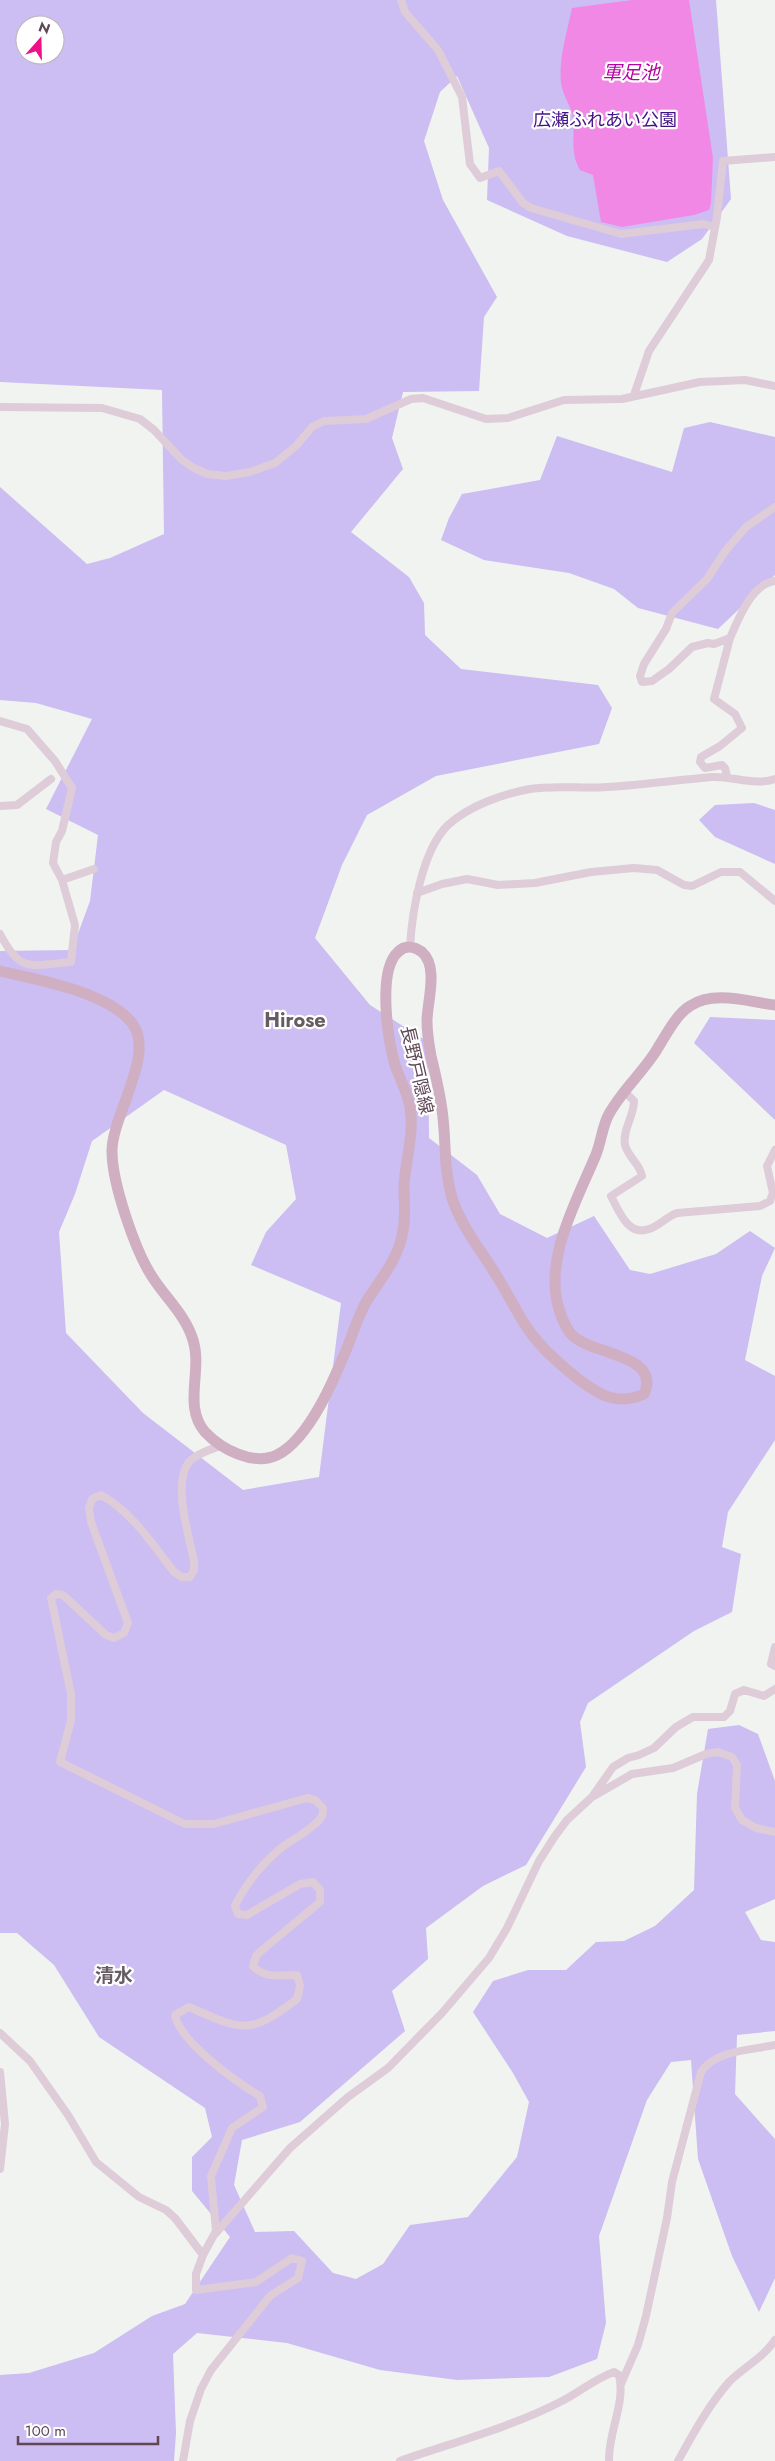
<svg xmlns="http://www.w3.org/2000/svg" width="775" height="2461" font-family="Jost,'Noto Sans JP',sans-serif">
<rect width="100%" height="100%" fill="#f0f3f0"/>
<path fill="#ccbdf2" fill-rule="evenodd" d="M0,0H716L731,199L702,239L667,262L567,236L487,200L489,148L457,76L440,92L424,141L443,200L497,297L484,317L479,391L403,392L392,438L403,469L351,532L409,577L424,603L425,635L461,669L598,685L612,708L599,744L436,776L367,815L342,865L315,938L370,1005L428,1042L429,1138L477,1175L500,1214L547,1238L594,1216L630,1270L650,1274L716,1254L750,1231L775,1248L762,1276L745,1360L775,1376V1440L728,1512L722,1547L741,1554L732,1612L694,1631L588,1703L580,1722L586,1767L526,1865L483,1886L426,1928L428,1959L392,1991L405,2031L300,2122L242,2140L234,2185L255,2232L294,2231L333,2273L356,2279L383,2264L410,2225L468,2217L517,2157L529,2102L513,2073L473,2012L493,1981L528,1970H566L596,1942L624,1941L655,1926L694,1890L697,1794L708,1729L739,1725L758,1734L775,1781V1899L745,1912L761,1940L775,1942V2031L737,2035L735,2094L775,2139V2278L759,2312L732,2256L698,2159L691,2060L671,2062L647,2100L599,2236L606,2323L597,2359L549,2377L457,2380L380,2370L287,2343L197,2333L173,2354L176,2433L174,2461H0V2375L29,2373L94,2353L152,2316L185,2304L230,2237L192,2191V2157L212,2137L205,2108L99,2037L54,1965L17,1933H0V951L72,950L90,901L98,835L46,809L92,719L36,703L0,700V487L87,564L110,558L164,534L162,390L0,382ZM25,25H55V55H25ZM164,1090L286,1145L296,1199L266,1232L251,1265L341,1303L319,1477L243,1490L143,1413L66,1333L59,1232L75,1194L92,1141Z
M710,422L775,437V575L718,629L638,608L614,589L569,573L484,560L441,540L449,518L462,494L540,480L557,436L672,472L684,428Z
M754,803L775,810V864L715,837L699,820L715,805Z
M710,1017L775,1020V1120L694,1043Z"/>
<path fill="#f188e6" d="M632,0H689L713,158L711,203L709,210L694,215L622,227L601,222L593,175L580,170C570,153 575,136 573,117C571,107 565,99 562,88C557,63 567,33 572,8Z"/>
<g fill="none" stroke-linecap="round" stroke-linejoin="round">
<path stroke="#deccd8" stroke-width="8" d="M401,0L405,12L438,50L462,97L470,164L480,178L499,171L523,203L531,208L621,234L704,224L715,227
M634,395L649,351L709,260L717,217L723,161L775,157
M0,407L102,408L140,419L154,430L182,460L194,468L207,474L226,476L250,472L275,463L296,446L312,427L324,421L366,419L411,399L423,398L486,419L508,418L564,400L622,399L700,382L745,380L775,386
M730,638C738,620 752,583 775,581
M0,721L27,729L55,761L72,788L62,831L56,842L53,863L62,880L75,925L71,962C30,965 21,974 0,934
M727,776L725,768L722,765L705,768L700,762L701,757L720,746L742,728L735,714L714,699L730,638L714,644L708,643L692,647L669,669L652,681L642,682L640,676L644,664L666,629L672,613L707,579L726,550L746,527L775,507
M1,806L17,805L51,779
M62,880L94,869
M417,893L442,884L467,879L498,885L535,883L591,872L634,868L657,870L684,885L692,886L721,872H740L775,901
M410,947C412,912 422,850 448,825C469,806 502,794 530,789C555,785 582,789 607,787C642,785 677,780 712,777C733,776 755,786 775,779
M624,1091L634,1101C634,1116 622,1131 625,1145C628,1157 640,1164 642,1176L611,1196C619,1211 628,1237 649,1229C659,1226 666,1217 677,1213L760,1206L770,1201L773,1193L767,1166L775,1150
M775,1647L771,1664L775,1666
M594,1796L632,1774L673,1768L706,1754L718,1752L732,1757L737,1765L735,1808L742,1820L756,1828L775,1832
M0,2033L30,2061L68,2115L96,2162L139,2197L166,2210L175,2218L203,2255
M0,2072L5,2124L0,2169
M215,2234L290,2148L348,2097L388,2068L442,2013L489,1958L507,1928L539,1861L555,1836L567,1820L592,1797L613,1767L628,1758L639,1755L654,1748L676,1727L693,1717H724L730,1711L735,1694L744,1690L764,1696L775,1689
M621,2384L638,2345L646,2316L667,2218L672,2182L701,2072C715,2050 752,2050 775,2045
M183,2461L190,2421L201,2389L211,2370L270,2296L298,2278L302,2261L292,2258L256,2282L196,2290V2274L203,2255L216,2231L211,2176L232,2128L263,2107L260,2096C236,2082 180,2042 175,2015L189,2007C242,2030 249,2036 297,1999L300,1986L297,1975C282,1975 264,1979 253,1966L256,1956L261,1951L320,1902V1890L313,1882L300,1884L247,1915L238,1914L235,1906C246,1883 265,1860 285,1845C297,1837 311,1830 320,1819C323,1816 323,1813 323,1808L315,1800L307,1798L214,1824H185L60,1762L71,1720V1694L51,1598L56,1594L63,1595L106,1635L114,1638L124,1633L128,1623L91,1522L89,1508L92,1499L101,1495C132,1512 153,1545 174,1572L182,1577H190L194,1570V1561C189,1536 171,1479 191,1460C200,1452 212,1449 223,1445
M400,2461C451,2443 512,2427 560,2402C579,2393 594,2379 614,2372L619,2375C626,2403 608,2432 609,2461
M678,2461C693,2434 708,2406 729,2382C744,2367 763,2358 775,2340"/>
<path stroke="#d0afc3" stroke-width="11" d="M0,971C36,979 108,992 132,1023C156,1054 112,1115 112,1151C112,1183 135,1251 153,1278C166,1298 184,1314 192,1337C204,1369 182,1405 205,1432C222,1450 254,1466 277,1455C310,1439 336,1375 349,1343C354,1329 359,1315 366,1302C380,1280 399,1258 403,1231C406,1216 404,1201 404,1187C405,1162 413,1140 411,1116C410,1097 401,1082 395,1065C388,1040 377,971 398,952C405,945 414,946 422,952C439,967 427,1002 427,1021C427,1033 429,1045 431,1056C436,1077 441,1097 443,1118C446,1145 444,1171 452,1198C461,1226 481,1250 496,1275C509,1295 519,1318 533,1336C547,1354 588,1391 609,1397C622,1401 632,1399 644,1394C662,1354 591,1355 572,1335C567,1330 562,1319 560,1312C542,1262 576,1202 595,1157C601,1144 602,1126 609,1114C621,1092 640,1075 654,1054C664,1039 675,1015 690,1006C714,990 749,1002 775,1005"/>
</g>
<g text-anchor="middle" stroke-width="4.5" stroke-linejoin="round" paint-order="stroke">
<g font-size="18" fill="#401285" stroke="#fff">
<text x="605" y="126">広瀬ふれあい公園</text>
</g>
<g font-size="18" fill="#5f4756" stroke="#fff">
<text transform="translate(417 1070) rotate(77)" y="6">長野戸隠線</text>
</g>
<g font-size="19" font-style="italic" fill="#b405a2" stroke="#fff">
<text x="631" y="79">軍足池</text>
</g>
<g font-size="19" font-weight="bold" fill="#665c62" stroke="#fff">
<text x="114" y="1982">清水</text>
</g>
<g font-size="20" font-weight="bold" fill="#665c62" stroke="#fff">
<text x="295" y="1027">Hirose</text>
</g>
</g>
<g transform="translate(40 40) rotate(20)"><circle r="24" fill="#ffffff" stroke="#bfb5bb"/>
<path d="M0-4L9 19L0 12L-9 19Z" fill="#ed1088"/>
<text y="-8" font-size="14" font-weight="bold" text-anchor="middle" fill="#5f4756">N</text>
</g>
<path d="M18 2436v8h140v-8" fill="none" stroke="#5f4756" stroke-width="2.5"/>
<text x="25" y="2436" font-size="15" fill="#5f4756" stroke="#ffffff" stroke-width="4" paint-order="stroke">100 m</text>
</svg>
